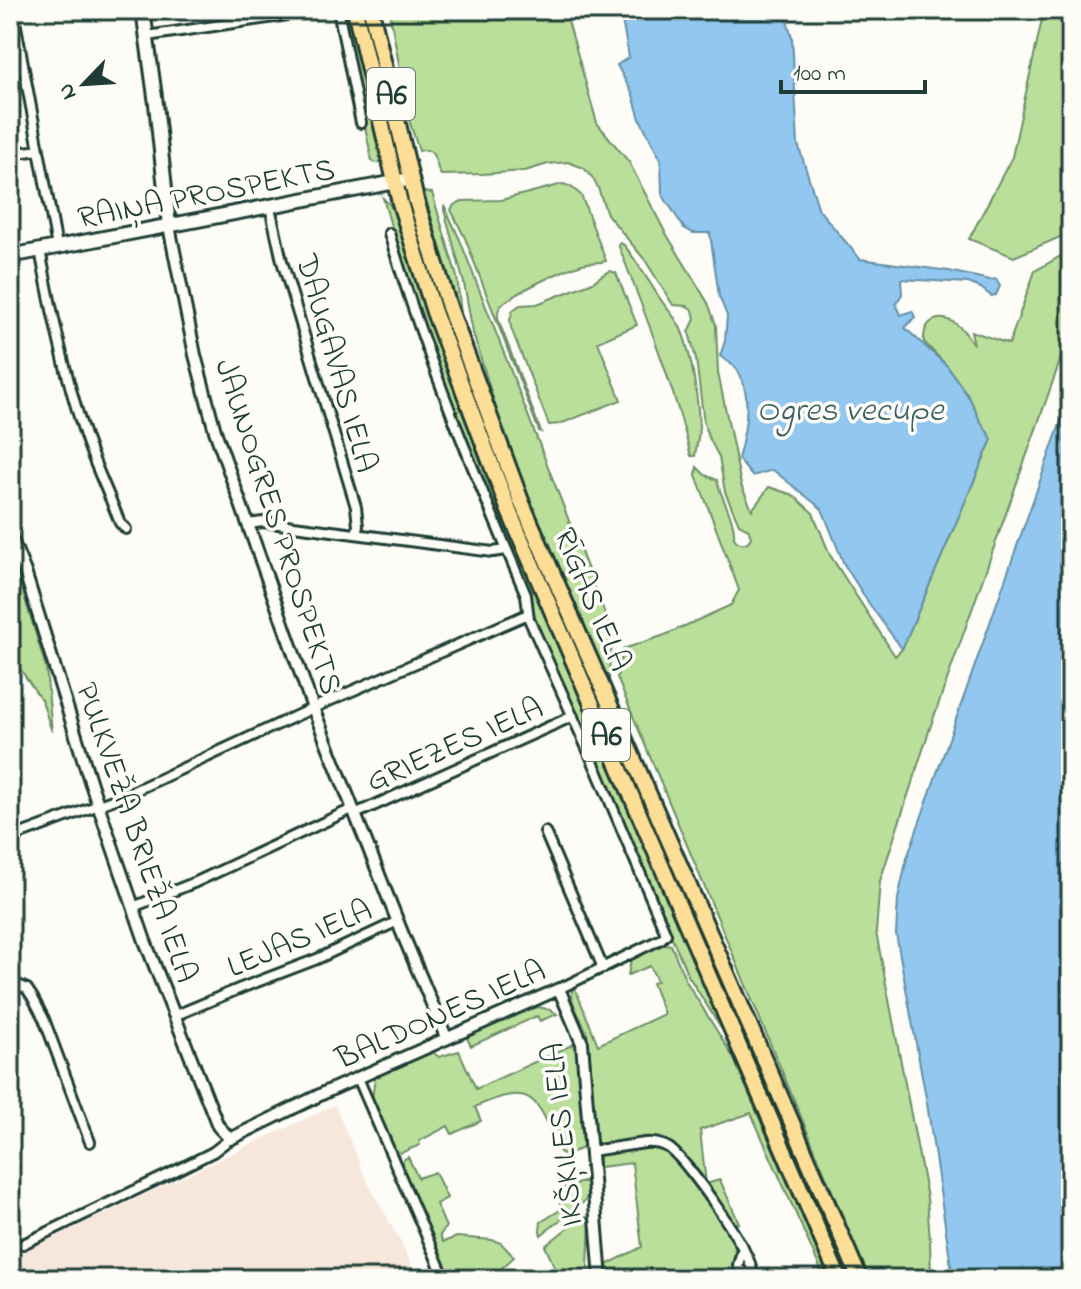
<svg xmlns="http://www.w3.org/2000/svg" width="1081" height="1289" font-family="'Indie Flower',sans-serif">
<rect width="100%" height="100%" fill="#fdfcf7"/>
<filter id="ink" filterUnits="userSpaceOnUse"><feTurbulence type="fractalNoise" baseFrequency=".0125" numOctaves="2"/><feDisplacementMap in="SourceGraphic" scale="16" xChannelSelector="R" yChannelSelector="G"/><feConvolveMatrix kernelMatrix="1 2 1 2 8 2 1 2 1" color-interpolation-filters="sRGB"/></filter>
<g filter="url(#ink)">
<path fill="#f7e6db" d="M335,1105L366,1179L401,1243L418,1279H10V1258Z"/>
<path fill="#badf9a" stroke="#6c8e67" stroke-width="2" d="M341,10H347L382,162L374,163L372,161Z
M389,10H565L597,123L629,162L664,230L708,303L716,325L718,373L741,485L752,510L769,487L793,495L813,513L830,555L895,656L902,649L992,439L979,419L970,399L947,366L924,342C923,316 944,313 961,328C966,333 970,340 974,345L971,331L1009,344L1035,271L1071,250V330L930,728L880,881L876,932L927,1198L930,1242L931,1279H869L617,678L623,649L665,635L731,605L739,590L696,475L697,467L705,475L717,480C721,500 736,519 734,538C739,545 747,546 751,537L748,529L739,524L725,492L719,457L707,434L704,423L696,359L689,332L695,319L693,310L687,306L673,305L645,260L607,214L598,188L592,177L584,168L568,162L548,164L525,171L482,174L441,175C434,164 437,145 419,151L410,123Z
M1044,10H1071V230L1065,235L1014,257L969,239L1012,157Z
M563,184L571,187L581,195L606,261C599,263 594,262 587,263C571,266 510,294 500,307C497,311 498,314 498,319L541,432L539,431L465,238L451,210L454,205L462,201L501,200Z
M424,192L432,193L457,277L461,314L449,280Z
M383,198L390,205L398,220L464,418L554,637L738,1055L689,977L533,620C528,577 498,525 481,483C445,390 410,295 383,198Z
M444,205L460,240L616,642L610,653L609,681L536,514L504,434L473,333L464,283L444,210Z
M620,243L624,245C637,261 647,279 659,297C665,307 675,316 680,327C692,353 699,403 699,432C698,440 696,448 695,456H691C673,383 645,314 618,244Z
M610,271L616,273L637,325L598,342L621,400L560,424L549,425L511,328L510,319L513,310L520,305L537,304L593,282L602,275Z
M10,557L23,592L46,668L52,732L42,701L10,654Z
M664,944L671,945L686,981L733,1057L829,1279H825L751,1113L700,1130L706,1184L720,1180L739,1223L736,1224L671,1145L602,1147L595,1140C592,1106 593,1071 588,1038C585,1020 570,1008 572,990L575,988L598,1045L664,1014L652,983L657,981L650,966L628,975L631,960Z
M538,1007L551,1010L557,1014L540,1021L537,1016L471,1046L466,1036L521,1011Z
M576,1043L583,1146L581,1149L564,1155L560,1152C537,1099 535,1080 475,1107L481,1121L452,1134L448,1126L419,1141L420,1145L401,1153L393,1148L372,1100L375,1076L431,1051L439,1057L459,1051L476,1089Z
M646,1145C660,1146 668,1151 678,1161L728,1227L735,1241L734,1267L738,1275L745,1279H607L606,1265L642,1247L632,1163L599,1167V1156L603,1153Z
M408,1157L418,1178L435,1172L447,1198L436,1204L446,1227L440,1235L443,1242L457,1237L492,1240L501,1243L514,1257L501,1269L495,1279H449L401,1167L403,1160Z
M586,1181L589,1190L585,1201L541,1235L540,1231L541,1222L560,1210V1189Z
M584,1215L590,1220L588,1267L591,1279H560L545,1246Z"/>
<path fill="#92c7f0" stroke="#6490a5" stroke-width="2" d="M620,10H784L792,37L798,144L819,210L860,259L949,271L990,280L996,279L1000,286L996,295L991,296L981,288L968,283L901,279L902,294L896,304L901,315L912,311L915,317L905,328L947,366L970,399L979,419L992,439L902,649L870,605L844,564L822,509L773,470L752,476L738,459C745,434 754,392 736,368C733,364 725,360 720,356L725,341L727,316L719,296L710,233H693L684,228L662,194L661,160L640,119L633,95L617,65L629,57Z
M1071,393V1279H953L927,1103L896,934L898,899L907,858Z"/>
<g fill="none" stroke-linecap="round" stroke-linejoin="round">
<path stroke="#6490a5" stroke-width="3" d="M173,190L175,211"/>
<defs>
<path id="minor" d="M13,10L57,247
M338,10L361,123
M147,36L322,10
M10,154L39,150
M270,207L282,261L356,507L358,526L356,534
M389,233C426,358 475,475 526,595L529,619L598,773L666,934L661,939L559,989
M40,250C52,313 65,375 85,436C95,466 109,494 120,523L126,529
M248,524L263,522L493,552L506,550
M355,814L573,716
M545,832L603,968
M10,838L123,796L313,708L528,614
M133,907L196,882L352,809
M10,988L18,985L27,989L33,998L44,1019L90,1142
M174,1016L241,988L317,959L398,921
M358,1078L445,1279
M591,1151L645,1143C653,1142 663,1144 669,1148C686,1159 753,1254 752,1272L747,1274L740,1270L738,1265L743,1247
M23,1244L167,1175L213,1152L230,1139"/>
<path id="tertiary" d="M169,226L195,355L215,431L313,708L403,935L446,1037
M10,535L25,572L91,784L145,941L218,1126L230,1139L328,1091L559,989L582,1043L601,1279"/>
<path id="secondary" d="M143,10L156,104L169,226
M10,256L411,179"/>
<path id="trunk" d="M355,10L400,203L434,312L509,511L839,1279
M371,10L416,200L428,239L449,307L521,501L860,1279"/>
</defs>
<use href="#minor" stroke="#1f3d34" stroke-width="14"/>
<use href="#tertiary" stroke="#1f3d34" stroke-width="16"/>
<use href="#secondary" stroke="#1f3d34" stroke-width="18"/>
<use href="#trunk" stroke="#1f3d34" stroke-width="20"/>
<use href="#minor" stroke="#fdfcf7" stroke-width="8"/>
<use href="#tertiary" stroke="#fdfcf7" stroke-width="10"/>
<use href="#secondary" stroke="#fdfcf7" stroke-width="12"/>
<use href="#trunk" stroke="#fdde96" stroke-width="14"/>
</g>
</g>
<g text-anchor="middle" stroke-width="7" stroke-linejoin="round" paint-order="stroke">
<g fill="#fdfcf7" stroke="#62766e" stroke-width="2">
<rect x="367" y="68" width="48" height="52" rx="6"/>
<rect x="582" y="709" width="48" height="52" rx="6"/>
</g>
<g font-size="30" font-weight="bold" fill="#1f3d34">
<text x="391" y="104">A6</text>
<text x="606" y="745">A6</text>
</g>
<g font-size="32" fill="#1f3d34" stroke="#fdfcf7">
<text transform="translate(206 192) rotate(-11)" y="11">RAIŅA PROSPEKTS</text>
<text transform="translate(338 363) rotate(74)" y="11">DAUGAVAS IELA</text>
<text transform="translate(280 526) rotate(72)" y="11">JAUNOGRES PROSPEKTS</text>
<text transform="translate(594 599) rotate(67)" y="11">RĪGAS IELA</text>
<text transform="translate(454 743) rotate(-24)" y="11">GRIEZES IELA</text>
<text transform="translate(138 832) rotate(71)" y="11">PULKVEŽA BRIEŽA IELA</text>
<text transform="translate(299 937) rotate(-23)" y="11">LEJAS IELA</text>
<text transform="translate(440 1013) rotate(-24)" y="11">BALDONES IELA</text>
<text transform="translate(561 1135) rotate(-96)" y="11">IKŠĶILES IELA</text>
</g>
<g font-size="34" font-style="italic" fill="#3c6063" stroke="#fdfcf7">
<text x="850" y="420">Ogres vecupe</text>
</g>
</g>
<rect width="1081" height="1289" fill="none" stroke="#fdfcf7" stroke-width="40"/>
<rect x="20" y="20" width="1041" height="1249" fill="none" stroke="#1f3d34" stroke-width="3" filter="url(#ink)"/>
<g transform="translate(84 84) rotate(245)" stroke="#fdfcf7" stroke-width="6" paint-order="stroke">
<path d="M0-6L14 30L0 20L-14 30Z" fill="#1f3d34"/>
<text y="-12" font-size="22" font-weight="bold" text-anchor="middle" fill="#1f3d34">N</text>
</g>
<path d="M781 80v12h144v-12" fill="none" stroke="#1f3d34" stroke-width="4"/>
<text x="793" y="80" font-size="24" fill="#1f3d34" stroke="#fdfcf7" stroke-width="6" paint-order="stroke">100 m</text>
</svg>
